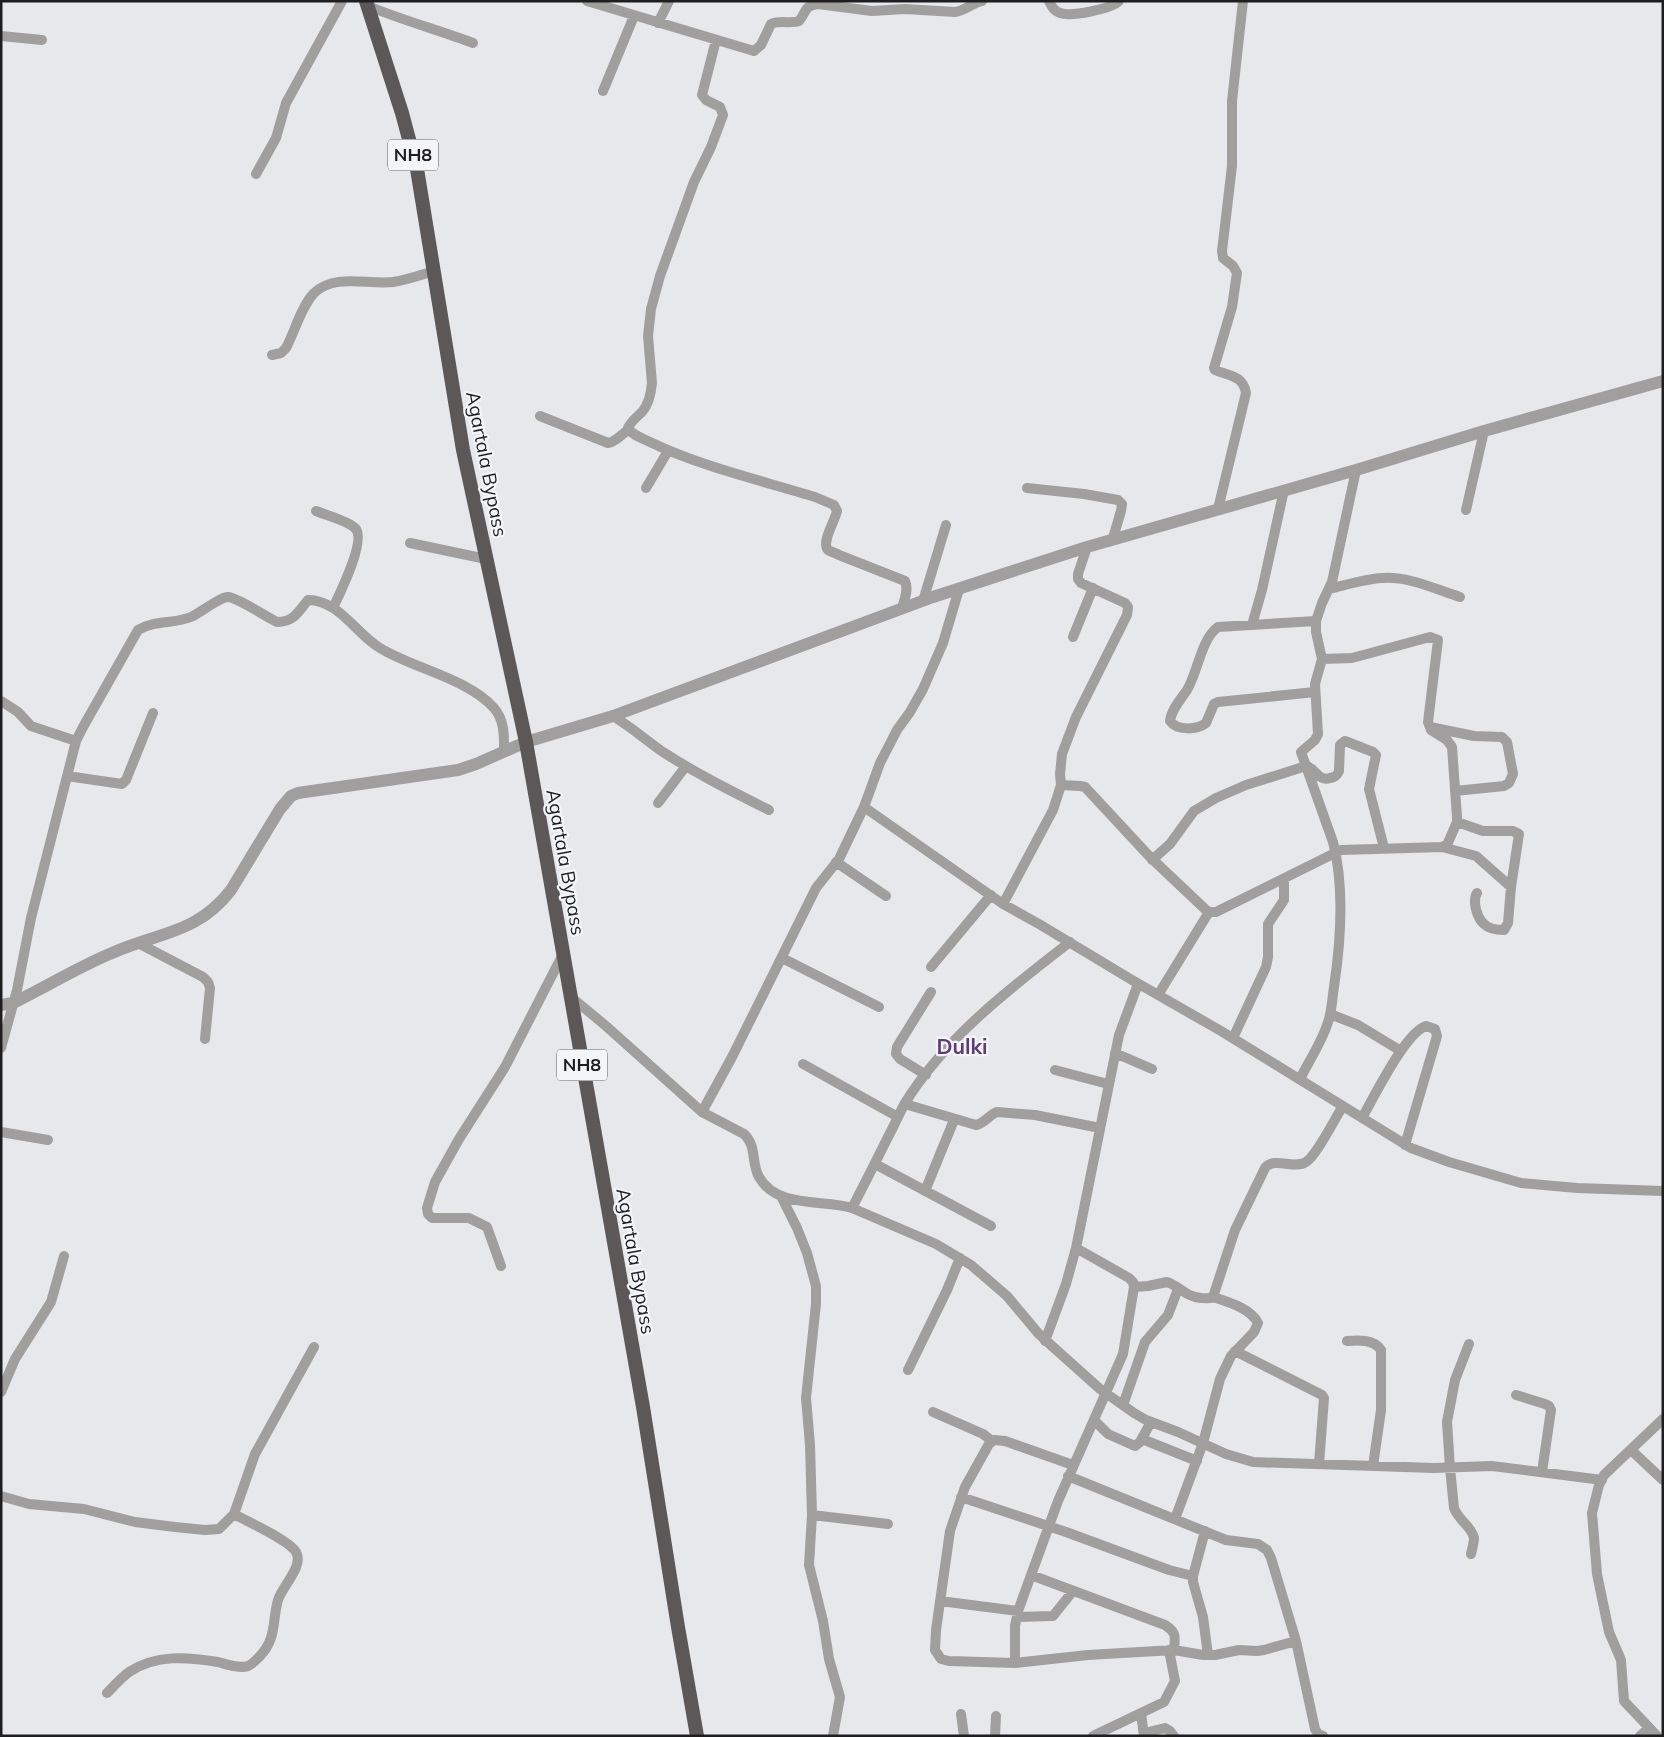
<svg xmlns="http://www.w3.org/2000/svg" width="1664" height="1737" font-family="Mulish,sans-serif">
<rect width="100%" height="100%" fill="#e6e8eb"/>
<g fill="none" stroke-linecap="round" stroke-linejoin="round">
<path stroke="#a09f9e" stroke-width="10" d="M587,1L754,51L761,45L771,24C780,20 790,24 799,21C807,12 803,6 818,4L872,11L905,9L955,12C965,11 972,3 982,1
M1049,1C1052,7 1054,11 1060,13C1071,17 1111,9 1119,1
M368,6C402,20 438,30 473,43
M658,23L669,1
M1,36L42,40
M716,40L702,95L706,100L720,107L723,115L711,147L694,182L660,276L651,309L648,336L652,383C651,394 649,404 642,412C637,417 631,421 628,428C632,435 642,438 650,442C702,467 760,480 815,497L834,505L837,511C835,521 821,542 828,550C831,552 836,553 839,555L905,581C909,590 904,600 902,609
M603,91L634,16
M256,174L276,138L286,103L342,1
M272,355L281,353L286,348C295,331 301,307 314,293C335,273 367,285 393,282C407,280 421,275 434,271
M540,416L608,443C616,442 621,434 629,430
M646,488L668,451
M1027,488L1084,494L1118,500L1122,504L1121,511L1113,538
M1218,509L1246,393C1243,375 1229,376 1215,370L1214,368L1232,307L1237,273L1233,266L1223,258L1222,251L1232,166V101L1243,1
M1466,510L1484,431
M316,511C326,515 348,521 355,528C367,539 339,595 333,608
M410,543L486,559
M1329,589C1346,585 1364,579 1382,578C1408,576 1435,589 1460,597
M923,601L946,525
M1252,625L1262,590L1284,490
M1073,637L1093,588
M1315,692L1218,702L1214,704L1206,723C1197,730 1177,731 1170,721C1171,710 1181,699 1187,690C1198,672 1201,639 1218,627L1316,621
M1,701L18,712L31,726L76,741
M613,716C631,727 646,740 663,752C697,774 733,792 769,810
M1430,727L1474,736L1502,737L1507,742L1513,774L1509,783L1504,786L1455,791
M67,776L122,784L126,780L153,713
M1061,785L1080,786L1085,787L1150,857L1205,909L1209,912H1216L1341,850L1442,847L1447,845L1457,822V817L1452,747L1447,740L1431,730L1428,722L1438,640L1430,637L1352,658L1322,659
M658,803L686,766
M864,807L1003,904L1039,924L1132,980L1221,1031L1411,1148L1449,1162L1521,1183L1577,1188L1663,1191
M1457,822L1483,831H1513L1519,834L1511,887L1508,923L1504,930C1498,930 1489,929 1484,924C1477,918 1472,901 1477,893
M1442,847L1476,856L1511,887
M1152,860L1170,844L1194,811L1216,798L1246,785L1306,766C1316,768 1318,782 1330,778C1335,777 1337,776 1339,771L1340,745L1345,741L1373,752L1376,755L1369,789L1384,848
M836,862L886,896
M1003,904L1053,810L1061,785L1060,774L1062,754L1076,717L1127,615L1128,607L1125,603L1081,583L1078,579V574L1087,547
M138,943L203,977L208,982L210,988L205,1039
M782,958L879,1007
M931,967L991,895
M1158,995L1209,912
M571,997L606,1026L702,1112L744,1134C757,1146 751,1163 759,1177C777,1209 823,1199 852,1208L936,1244L971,1265L1007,1296L1038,1333L1052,1346L1100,1389L1134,1413L1146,1420L1178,1432L1226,1454L1253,1462L1434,1468L1492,1466L1602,1480
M1330,1014L1358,1025L1401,1051
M1233,1038L1266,967L1268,957V924L1284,900V879
M1,1048L17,990L31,918L76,741L83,727L138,630C154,620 174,624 191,617C200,613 220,597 228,597C239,598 266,617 277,622C294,622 298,612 308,600C339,600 356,634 380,648C412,668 469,679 494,708C505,721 504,736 504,752
M1115,1053L1152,1069
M803,1064L898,1117
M1055,1070L1108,1084
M926,1075L900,1059L896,1054L897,1047L931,992
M1300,1079C1309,1061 1321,1043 1327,1025C1332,1013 1332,999 1334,987C1341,940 1345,888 1333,842L1301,752L1315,740L1318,734L1315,684L1322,659L1316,632V621L1322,603L1332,582L1356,470
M905,1104L976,1125C985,1123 989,1115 997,1112L1035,1115L1100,1128
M702,1112L732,1057L816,888L839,859L864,807L880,763L897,730L910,712L923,689L943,643L959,589
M1362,1118C1374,1097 1405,1033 1426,1026L1435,1029L1437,1036L1405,1145
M1,1132L48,1140
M875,1164L991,1226
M925,1191L954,1120
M781,1196L797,1228L807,1253L816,1286V1304L806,1398L810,1445L812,1515L809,1565L823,1621L829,1659L840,1697L833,1736
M852,1208C864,1185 876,1161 888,1137C894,1126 899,1114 905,1103C946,1037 1009,989 1070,942
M501,1266L487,1227L469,1218H432L428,1214L427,1208L435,1182L459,1139L505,1067L563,954
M1134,1287L1148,1286L1167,1282C1181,1287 1184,1296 1201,1298C1205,1298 1208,1299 1213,1297L1235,1230L1265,1168C1275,1156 1293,1170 1306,1162C1317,1155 1335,1118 1343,1106
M1045,1341L1066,1284L1076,1248L1119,1035L1138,984
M1347,1341C1358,1340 1374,1339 1381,1350V1410L1373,1466
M1469,1344L1455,1380L1447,1422L1450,1468L1454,1508C1459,1521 1472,1527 1474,1538C1474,1543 1472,1549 1471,1554
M1235,1351L1322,1395L1324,1398L1319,1464
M908,1370L947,1290L960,1258
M1,1392L15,1359L51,1302L64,1256
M1516,1395L1545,1404L1549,1406L1551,1410L1542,1472
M1123,1405L1145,1342L1168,1315L1178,1289
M933,1412L983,1434L992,1441
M1094,1420L1108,1434L1135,1446L1140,1442L1151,1422
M1142,1439L1197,1461
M1631,1450L1663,1480
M1073,1465L1005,1441L994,1440L989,1444L965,1487L950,1531L936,1630L935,1650L941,1659L949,1661L1015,1663L1088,1655L1174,1650L1203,1655H1215L1239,1650L1257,1651L1264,1650L1296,1641
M1068,1476L1226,1540L1258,1544L1267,1550L1271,1558L1296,1641L1315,1729L1318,1734L1323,1736
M1,1496L29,1504L84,1509L135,1522L175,1527L205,1530L219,1529L234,1514L255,1454L314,1347
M961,1497L1066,1532L1169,1570L1193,1576
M812,1515L888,1524
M1175,1519L1203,1443L1220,1379L1231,1356L1254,1332L1258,1323C1250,1308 1228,1302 1213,1297
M1205,1531L1193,1576V1582L1203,1617L1208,1655
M1031,1575L1165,1625C1177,1633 1175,1636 1174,1650
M940,1601L1018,1611
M1017,1617L1053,1616L1073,1591
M1015,1663V1626L1018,1611L1058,1501L1123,1354L1134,1287L1133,1282L1129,1278L1076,1248
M107,1693C114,1686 121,1678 129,1672C156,1654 188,1657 218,1662C226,1664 239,1669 248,1666C253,1664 256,1660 260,1656C277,1638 272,1621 278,1600C283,1585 304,1566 296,1552C289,1540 248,1522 234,1514
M1141,1713L1144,1736
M961,1714L964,1736
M1144,1733L1165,1728L1170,1731L1174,1736
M995,1736L996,1716
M1093,1736L1164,1702L1175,1681L1169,1650
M1640,1736L1649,1728
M1657,1736L1624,1701L1621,1660L1609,1632L1597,1574L1592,1513L1599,1485L1604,1475L1663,1419"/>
<path stroke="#a09f9e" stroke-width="12" d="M1,1005L13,1003C46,987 78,967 112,953C159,932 197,934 231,890L280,809L291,796L298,793L458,770L476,764L526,742L613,716L933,597L1087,547L1356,470L1484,431L1663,381"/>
<path stroke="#5c5858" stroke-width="14" d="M366,1L402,113L417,169L463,450L526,742L643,1407L678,1627L697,1736"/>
</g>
<g text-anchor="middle" stroke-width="4.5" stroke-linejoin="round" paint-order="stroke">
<g fill="#f3f5f8" stroke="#5e5e61" stroke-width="1">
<rect x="388" y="139.5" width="50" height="31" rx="4"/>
<rect x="557" y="1049.5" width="50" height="31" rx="4"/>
</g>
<g font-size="18" font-weight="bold" fill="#1e1e20">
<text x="413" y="161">NH8</text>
<text x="582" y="1071">NH8</text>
</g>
<g font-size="19" fill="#1e1e20" stroke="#f3f5f8">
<text transform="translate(487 464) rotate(79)" y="7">Agartala Bypass</text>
<text transform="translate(566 862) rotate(80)" y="7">Agartala Bypass</text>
<text transform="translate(636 1261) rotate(80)" y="7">Agartala Bypass</text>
</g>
<g font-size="21" font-weight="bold" fill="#5f3c76" stroke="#f3f5f8">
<text x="962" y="1054">Dulki</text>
</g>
</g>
<rect width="1664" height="1737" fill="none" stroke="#1e1e20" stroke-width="5"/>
</svg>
